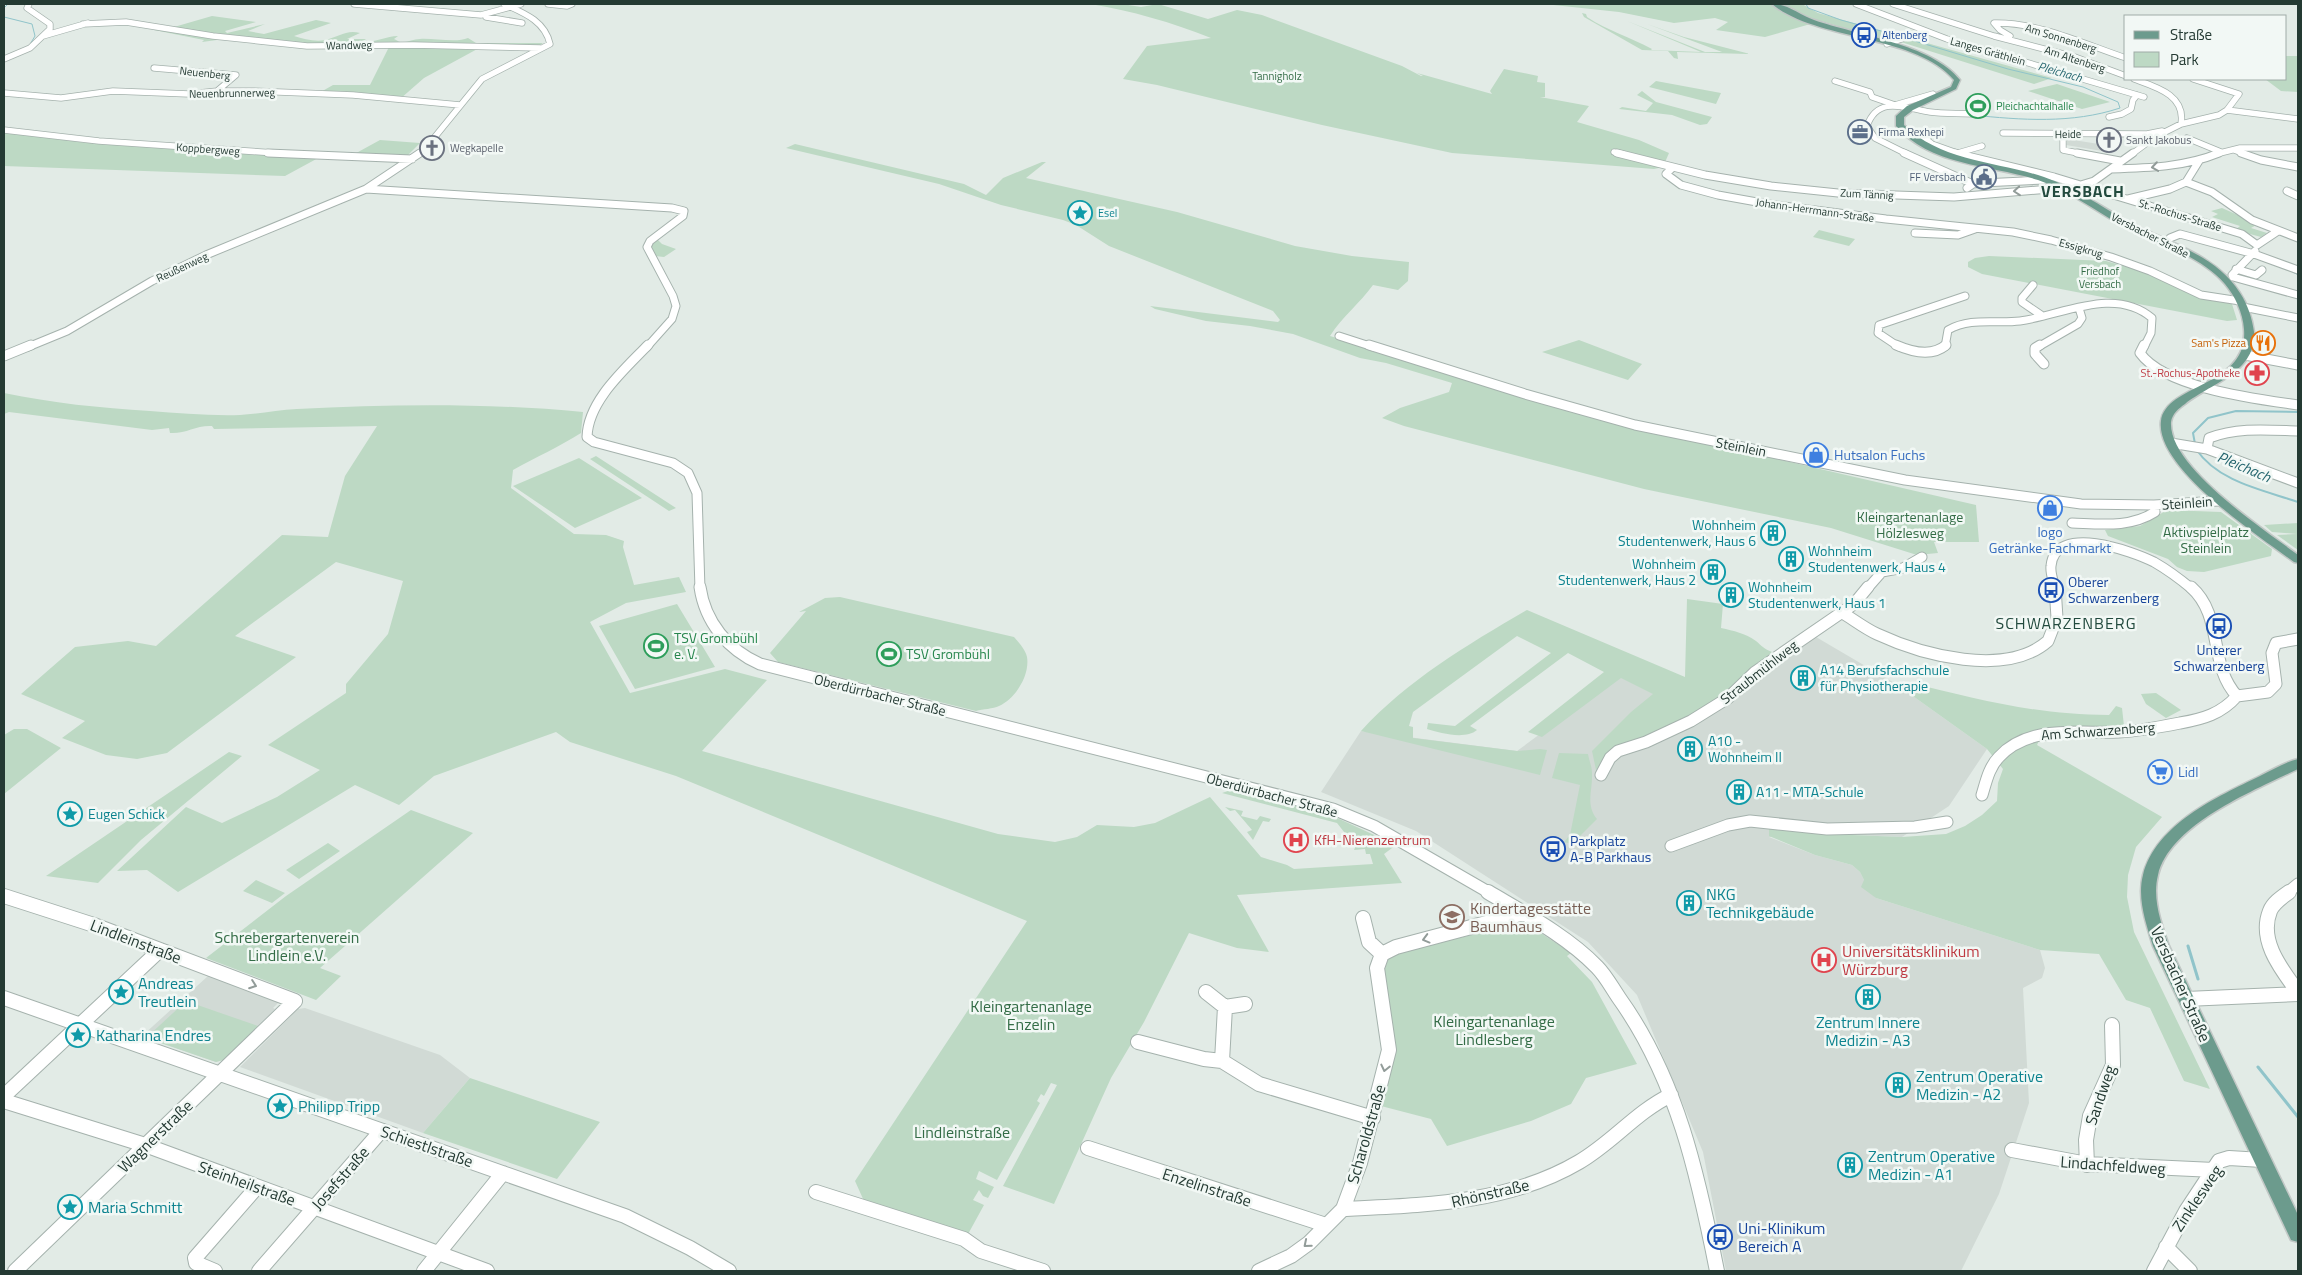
<svg xmlns="http://www.w3.org/2000/svg" width="2302" height="1275" font-family="'Titillium Web',sans-serif">
<rect width="100%" height="100%" fill="#e2ebe6"/>
<path fill="#d1dad5" d="M2067,139L2105,145L2108,152L2066,145Z
M1816,637L1896,684L1987,749L1949,806L1902,837L1828,834L1769,837L1815,855L1852,865L1860,872L1864,880L1876,898L2040,950L2045,968L2042,978L2023,988L2029,1103L1999,1194L1961,1271H1726L1703,1152L1637,995L1588,942L1416,831L1321,792L1361,731L1517,751L1622,674L1718,710Z
M208,976L280,1001L273,1008L275,1009L223,1060L216,1062L142,1036Z
M305,1008L440,1055L470,1078L423,1133L240,1067L298,1009Z"/>
<path fill="#bdd9c4" d="M1090,4H1122L1141,7L1158,4L1208,19L1237,10L1262,15L1402,66L1421,76H1423L1417,73L1492,94L1490,91L1504,69L1538,76L1537,82L1545,83V97H1540L1589,106L1577,122L1639,140L1669,153L1663,167L1654,169L1452,153L1322,125L1157,85L1123,79L1147,46L1211,38C1171,22 1132,11 1090,4Z
M1544,4H1802L1818,13L1903,37L1892,41L1878,38L1821,21L1765,37L1716,30L1728,22L1715,18L1674,23L1619,12Z
M1582,13L1586,14L1587,17C1608,31 1630,37 1652,49L1651,50L1701,52L1627,21L1705,52H1722L1647,24L1684,37L1750,54L1677,52L1678,59L1674,58L1668,51L1642,50L1584,17Z
M212,16L256,22L225,31L227,33L265,24L248,31L264,34L316,20L331,23L294,36C304,39 315,42 325,40C338,37 347,29 360,33L347,39H366L363,41L364,42C378,42 386,36 398,36L394,39C395,39 399,42 400,42C407,43 413,39 420,39C433,38 457,43 468,38L476,43H543L536,48L481,47L424,78L400,99L319,93L333,85H370L389,47L304,48L224,39L202,42L204,40L154,30L156,27L110,20H132L174,27Z
M1909,38L2052,78L2034,84L1901,42Z
M2286,56H2298V92L2281,91L2265,79H2286Z
M1656,81L1721,93L1716,104L1649,87Z
M2057,84L2110,102L2082,109L2028,91Z
M1642,91L1656,102L1712,117L1707,124L1700,125L1672,115L1619,109L1622,107L1646,111L1653,103L1637,95Z
M4,132L40,133L79,142L320,157L285,176L4,166Z
M380,140L420,143L405,158L349,157Z
M795,144L964,184L986,195L1003,178L1042,162H1046L1026,178L1177,212L1295,246L1352,256L1409,262L1408,281L1398,290L1373,285C1360,303 1342,317 1330,336L1656,431L1976,505L1979,542H1934L1938,553L1917,555L1831,528L1644,489L1404,426L1382,418L1400,408L1449,392L1452,383L1386,363L1360,358L1293,334L1250,326L1206,321L1155,309L1150,306L1278,322L1280,320L1273,311L1109,246L1076,225L1063,220L1001,205L939,184L786,148Z
M2222,208L2258,224L2251,228L2267,233L2261,237L2235,230L2240,226L2212,217L2218,214L2211,211Z
M688,215L658,240L662,244L676,249L664,257L655,256L651,244Z
M1819,230L1855,239L1849,246L1813,237Z
M1989,256L2106,261L2145,272L2176,286L2182,290L2228,302L2232,304L2237,320L2227,321L1982,274L1968,267V262L1975,258Z
M1579,340L1642,364L1628,380L1542,352Z
M4,393C52,403 100,408 150,411C179,413 210,416 240,415C259,414 278,410 297,409C392,404 488,403 583,412L581,433C559,447 536,457 513,470L511,488L574,534L606,535L624,541L623,547L634,585L679,577L686,592L626,603L590,622L630,693L725,669L767,680L702,751L998,834L1055,842L1077,837L1097,825L1134,827L1155,823L1210,797L1261,857L1287,865L1294,869L1373,864L1370,854H1366L1365,849L1354,850L1359,839L1354,834L1348,837L1337,823L1222,793L1231,790H1237V792L1247,795L1248,793L1322,811L1396,845L1384,854L1402,883L1237,895L1269,952L1237,948L1189,933L1144,1022L1111,1078L1054,1204L1003,1186L1057,1085L1051,1083L1044,1096L1041,1094L1037,1101L1040,1103L997,1180L979,1171L976,1179L994,1187L988,1198L983,1196L979,1190L973,1200L984,1205L967,1236L864,1201L855,1181L1027,921L676,776L570,742L556,732L434,776L399,805L355,785L178,892L147,870L117,871L186,807L222,823L277,797L320,770L268,745L346,693V684L388,634L403,581L336,562L235,636L296,657L167,753L137,759L106,755L62,738L85,721L21,694L75,647L128,641L156,646L282,535L328,537L345,476L377,426L214,429L212,426C196,425 186,434 170,433L169,428L152,430L9,412L4,414Z
M596,456L676,508L669,511L590,459Z
M579,458L642,498L575,528L513,486Z
M2167,510L2221,512L2272,549L2271,556L2204,572L2187,571L2177,567L2168,559L2108,536L2105,530L2140,526Z
M2298,523V550L2277,535L2297,534L2272,532L2264,525Z
M840,597L1014,637C1019,643 1025,649 1027,657C1030,675 1016,698 999,706C993,709 983,709 976,711L778,662L770,653L806,611L799,612L825,598Z
M1687,599L1723,604L1721,628C1734,631 1745,633 1756,641C1762,646 1764,649 1772,652L1726,695L1656,735L1611,750L1596,770L1592,751L1631,712L1653,694L1621,678L1542,737L1528,732L1604,672L1568,653L1470,726L1477,730C1465,740 1440,733 1427,729L1428,723L1455,726L1551,653L1517,636L1413,712L1409,726L1413,727V738L1517,751L1540,749L1547,750L1540,775L1361,731C1408,680 1467,645 1527,610L1685,677Z
M677,604L715,667L635,689L599,626Z
M1907,682C1977,699 2036,715 2109,715L2116,706L2122,708L2124,726L2044,730L2037,745L2162,817L2136,847L2128,875L2127,897L2134,932L2210,1089L2184,1081L2150,1008L2126,1000L2099,954L2040,950L1876,898L1861,887L1864,880L1860,872L1852,865L1815,855L1769,836V828L1828,834L1902,837L1946,834L1965,826L1982,815L1997,801L1998,783L2003,769L1987,749L1896,684Z
M2156,693L2181,710L2166,718L2146,704L2141,694Z
M14,729H27L61,748L4,794V735Z
M229,752L242,756L141,840L98,883L46,876Z
M1559,753L1588,754C1589,760 1592,767 1592,773C1593,790 1585,804 1597,819L1572,844L1564,842L1570,835L1580,785L1552,778Z
M1225,807L1243,811L1241,816L1257,820L1260,816L1271,819L1269,822L1263,821L1253,840L1247,832L1252,830L1235,810L1230,811Z
M411,810L473,833L320,968L341,976L316,1000L206,958L286,896Z
M328,843L340,851L299,879L286,870Z
M256,880L285,893L272,903L243,891Z
M1524,922L1571,953L1567,956L1592,982L1637,1064L1586,1078L1571,1104L1531,1121L1447,1146L1431,1119L1381,1106L1394,1050L1383,975L1388,959L1398,953Z
M186,1001L258,1026L223,1060L216,1062L146,1038Z
M470,1078L600,1122L557,1179L423,1133Z"/>
<g fill="none" stroke-linecap="round" stroke-linejoin="round">
<path stroke="#90c4ca" stroke-width="1" d="M1806,4L1808,8L1841,20L1903,37
M4,8L8,4
M4,17L32,24L35,36L29,46
M1908,39L2008,69L2083,87L2118,102L2120,108C2072,124 2021,120 1972,115"/>
<path stroke="#90c4ca" stroke-width="2" d="M2292,271L2298,274
M2195,444L2193,433L2208,418L2236,411L2298,412
M2196,449C2218,482 2263,490 2298,502"/>
<path stroke="#90c4ca" stroke-width="3" d="M2188,946L2198,979
M2258,1067L2298,1117"/>
<defs>
<path id="minor-far4" d="M354,4L481,15L521,4
M548,4L567,6L572,4
M1856,4L1947,39L2144,97
M1893,4L1994,36L2075,57L2126,76
M486,17L522,23
M83,24L126,22L213,36L307,46L413,45L540,48
M43,36L88,23
M2010,36L2000,30L1994,23C2039,22 2084,44 2126,58
M1887,44L1925,31
M4,59L30,48L50,29V24L27,8L29,4
M154,68L236,75L217,91
M2134,79C2156,87 2186,95 2181,124
M1835,81L1870,92L1872,97L1895,105L1933,94
M4,93L61,98L113,91L189,94L217,91H253L353,95L460,105
M2227,110L2298,119
M2109,117L2122,114L2131,109L2133,100L2137,95
M4,130L99,141L291,154
M2003,133L2147,134L2162,131
M2058,134L2063,139V150L2083,154
M1929,136L1923,137L1932,144L1960,154
M2187,138L2221,152
M2234,150L2245,154
M1614,152L1623,154
M1958,153L1982,146
M418,154L425,149L482,79L550,44C545,21 524,13 504,4
M1907,154L1875,138L1867,126C1878,95 1905,108 1930,112C1944,114 1959,113 1973,114
M2132,154L2155,137L2181,124L2219,115L2227,110L2239,94L2193,79
M2216,154L2240,148H2298"/>
<path id="minor-far3" d="M268,153L412,159
M1617,153L1705,175L1771,186L1838,193L1954,197L2074,187L2094,181L2133,153
M1904,153L1973,184
M1955,153L2054,177L2242,234L2257,245
M2077,153L2120,161
M2241,153L2261,160L2298,167
M1672,168L1666,174L1681,185L1718,195L1768,204L1886,219L2013,232L2051,240L2111,257L2150,271L2201,295L2240,301
M2111,169C2148,168 2185,167 2219,153
M2186,182L2212,192L2252,220L2298,238
M1967,188L1973,184L1982,183L2044,180
M366,189L672,208L684,211L683,216L650,241L647,247L673,296L676,306L672,319L647,347
M2287,191L2298,196
M2128,199L2170,189L2186,182L2199,161
M1915,233L1958,235L1975,229
M2170,238L2180,234L2254,254L2298,270
M2257,245L2278,231
M2255,251L2232,275L2233,277L2298,295
M2236,269L2256,275L2262,270
M2033,285L2022,298V302L2041,315
M2243,307L2298,318
M1339,336L1373,347
M28,347L67,331L152,281L206,255L366,189L420,153
M1899,347L1878,333L1879,325L1965,296
M1945,347L1948,330C1971,317 1995,324 2020,321C2063,315 2114,286 2152,318L2151,333L2144,347
M2038,347L2078,324L2082,318L2079,308"/>
<path id="minor-far2" d="M648,345C624,370 588,401 587,437L594,442L673,463L688,473L697,493L700,589
M1369,345L1525,394L1635,425L1905,480L2081,504L2154,505L2219,501
M1896,345C1912,352 1932,357 1946,345
M2040,345L2035,348V354L2044,364
M2144,345L2140,353C2165,388 2257,399 2298,405
M2245,355L2298,365
M4,356L31,345
M2171,443L2207,449L2298,483
M2207,449L2209,438C2238,427 2267,430 2298,431
M2072,523C2101,524 2130,528 2155,512L2154,505
M1867,589L1882,572L1903,568L1922,557
M2055,589C2054,582 2050,574 2051,566C2055,523 2132,551 2154,562C2168,570 2180,579 2192,589"/>
<path id="minor-far1" d="M700,587C705,622 728,650 760,664L1333,809L1374,826L1490,893
M2191,587C2224,616 2208,665 2237,696L2268,692L2276,684L2272,653L2276,643L2298,639
M1841,612C1853,619 1864,628 1877,634C1922,655 2006,678 2048,641L2057,618L2055,587
M1601,775L1610,758L1618,751L1646,742L1691,721L1728,698L1755,672L1854,604L1868,587
M1982,795C1986,782 1989,767 1999,757C2029,724 2080,734 2119,732C2140,731 2160,727 2180,723C2203,719 2221,714 2237,696
M1671,846L1728,825L1750,821L1827,829L1915,827L1947,822
M2287,893L2298,884"/>
<path id="minor" d="M1488,892C1525,914 1567,936 1597,967C1606,976 1612,988 1619,998C1677,1079 1698,1175 1717,1271
M2289,892C2282,897 2273,903 2270,911C2258,941 2282,970 2298,992
M4,896L94,925L295,1001L15,1271
M1363,918L1369,942L1382,954
M1206,992L1225,1007L1222,1061
M4,998L625,1216L690,1248L729,1271
M2186,999L2298,994
M1225,1007L1245,1004
M1138,1042L1204,1059L1222,1061L1259,1084L1373,1118
M4,1096L160,950
M4,1101L145,1145L487,1271
M1088,1148L1326,1225
M2012,1150L2087,1164L2214,1170
M2087,1165L2086,1140L2090,1116L2113,1065L2112,1025
M816,1192L964,1239L981,1251L1043,1271
M1343,1209C1423,1205 1508,1204 1579,1162C1612,1143 1636,1112 1671,1095
M2166,1247L2190,1271
M215,1271L196,1263L195,1258L257,1187
M259,1271L381,1131
M424,1271L503,1173
M1259,1271L1291,1256L1309,1243L1343,1209L1360,1163L1389,1050L1377,968L1382,954L1396,947L1524,913
M2154,1271L2186,1211L2219,1161L2229,1158L2262,1160"/>
<path id="major" d="M1772,4C1786,3 1801,16 1814,20C1856,35 1932,44 1960,80L1956,89L1913,110L1904,117V125C1942,162 1996,161 2044,177C2074,187 2100,206 2127,221C2166,242 2216,254 2240,293C2248,305 2252,318 2254,332C2257,372 2210,384 2185,404C2179,408 2172,414 2171,422C2168,467 2265,530 2298,555V563L2294,562C2260,537 2155,468 2161,421C2166,383 2249,387 2244,329C2243,313 2235,296 2225,284C2199,254 2155,243 2121,225C2094,210 2068,190 2038,180C1992,165 1930,166 1896,126V116L1907,106L1951,87L1954,80C1915,34 1816,41 1772,4Z
M2298,759V769C2255,790 2170,824 2158,875C2152,898 2161,924 2169,946L2298,1215V1242L2291,1240L2153,946C2146,924 2137,898 2143,875C2156,824 2217,797 2260,776C2272,770 2285,762 2298,759Z"/>
</defs>
<use href="#minor-far4" stroke="#a5b2ad" stroke-width="7"/>
<use href="#minor-far3" stroke="#a5b2ad" stroke-width="9"/>
<use href="#minor-far2" stroke="#a5b2ad" stroke-width="11"/>
<use href="#minor-far1" stroke="#a5b2ad" stroke-width="13"/>
<use href="#minor" stroke="#a5b2ad" stroke-width="16"/>
<use href="#major" stroke="#c2c8c6" stroke-width="3"/>
<use href="#minor-far4" stroke="#fff" stroke-width="5.5"/>
<use href="#minor-far3" stroke="#fff" stroke-width="7"/>
<use href="#minor-far2" stroke="#fff" stroke-width="9"/>
<use href="#minor-far1" stroke="#fff" stroke-width="11"/>
<use href="#minor" stroke="#fff" stroke-width="14"/>
<use href="#major" fill="#6c9b8d" fill-rule="evenodd"/>
</g>
<defs><path id="oneway-chevron" d="M-2-3.5L2.5 0L-2 3.5" fill="none" stroke-width="1.6" stroke-linecap="round" stroke-linejoin="round" transform="scale(1.25)"/></defs>
<g stroke="#929c99">
<use href="#oneway-chevron" transform="translate(2155 167) rotate(172)"/>
<use href="#oneway-chevron" transform="translate(2017 191) rotate(175)"/>
<use href="#oneway-chevron" transform="translate(1426 939) rotate(165)"/>
<use href="#oneway-chevron" transform="translate(253 985) rotate(20)"/>
<use href="#oneway-chevron" transform="translate(1385 1068) rotate(103)"/>
<use href="#oneway-chevron" transform="translate(1307 1244) rotate(140)"/>
</g>
<defs>
<symbol id="bus-ring" viewBox="-11 -11 22 22"><circle r="9.5" fill="#f2f8f5" stroke="#1a4fb4" stroke-width="1.5"/><path d="M-5-6H5V4H4V6H2V4H-2V6H-4V4H-5ZM-3.5-4V0h7V-4ZM-3.5 1.2v1.5H-2V1.2ZM2 1.2v1.5H3.5V1.2Z" fill="#1a4fb4"/></symbol>
<symbol id="stadium-ring" viewBox="-11 -11 22 22"><circle r="9.5" fill="#f2f8f5" stroke="#2e9e5b" stroke-width="1.5"/><path d="M0-5a6.5 5 0 1 0 0 10a6.5 5 0 1 0 0-10ZM-3.5-1.8h7v3.6h-7Z" fill="#2e9e5b"/></symbol>
<symbol id="office-ring" viewBox="-11 -11 22 22"><circle r="9.5" fill="#f2f8f5" stroke="#5c6f8a" stroke-width="1.5"/><path d="M-6-3h4V-5.5h4V-3h4V5H-6ZM-1-4.5V-3h2v-1.5ZM-6 0V1H6V0Z" fill="#5c6f8a"/></symbol>
<symbol id="church-ring" viewBox="-11 -11 22 22"><circle r="9.5" fill="#f2f8f5" stroke="#6b7280" stroke-width="1.5"/><path d="M-1.2-6h2.4v3.5h3.3v2.4h-3.3V6h-2.4V-.1h-3.3v-2.4h3.3Z" fill="#6b7280"/></symbol>
<symbol id="civic-ring" viewBox="-11 -11 22 22"><circle r="9.5" fill="#f2f8f5" stroke="#5c6f8a" stroke-width="1.5"/><path d="M-.6-6.5H3V-4.5H.6V-3L4-1V1h2V6H-6V1h2V-1L-.6-3ZM-1.2 2.5V6h2.4V2.5Z" fill="#5c6f8a"/></symbol>
<symbol id="sight-ring" viewBox="-11 -11 22 22"><circle r="9.5" fill="#f2f8f5" stroke="#0f9aa8" stroke-width="1.5"/><path d="M0-6L1.8-2.2L6-1.7L2.9 1.2L3.7 5.4L0 3.3L-3.7 5.4L-2.9 1.2L-6-1.7L-1.8-2.2Z" fill="#0f9aa8"/></symbol>
<symbol id="restaurant-ring" viewBox="-11 -11 22 22"><circle r="9.5" fill="#f2f8f5" stroke="#e8710a" stroke-width="1.5"/><path d="M-5-6h1v4h1v-4h1v4h1v-4h1v5L-1.5 .5V6h-2V.5L-5-1ZM5-6V6H3V1.5H1.5Q1.5-4 5-6Z" fill="#e8710a"/></symbol>
<symbol id="pharmacy-ring" viewBox="-11 -11 22 22"><circle r="9.5" fill="#f2f8f5" stroke="#e0444e" stroke-width="1.5"/><path d="M-2-6h4v4h4v4h-4v4h-4v-4h-4v-4h4Z" fill="#e0444e"/></symbol>
<symbol id="shop-ring" viewBox="-11 -11 22 22"><circle r="9.5" fill="#f2f8f5" stroke="#3f7fe0" stroke-width="1.5"/><path d="M-5-2.5h2.3a2.7 3.5 0 0 1 5.4 0H5L5.5 6h-11ZM-1.5-2.5h3a1.5 2.3 0 0 0-3 0Z" fill="#3f7fe0"/></symbol>
<symbol id="building-ring" viewBox="-11 -11 22 22"><circle r="9.5" fill="#f2f8f5" stroke="#0f9aa8" stroke-width="1.5"/><path d="M-4-6H4V6H1V3H-1V6H-4ZM-2.5-4.3h1.7v1.8h-1.7ZM.8-4.3h1.7v1.8H.8ZM-2.5-1h1.7V.8h-1.7ZM.8-1h1.7V.8H.8Z" fill="#0f9aa8"/></symbol>
<symbol id="supermarket-ring" viewBox="-11 -11 22 22"><circle r="9.5" fill="#f2f8f5" stroke="#3f7fe0" stroke-width="1.5"/><path d="M-6-5.5h2.5l.6 2H6L4.5 2H-2.5L-4.4-4H-6ZM-1.5 3.2a1.3 1.3 0 1 0 .1 0ZM3 3.2a1.3 1.3 0 1 0 .1 0Z" fill="#3f7fe0"/></symbol>
<symbol id="hospital-ring" viewBox="-11 -11 22 22"><circle r="9.5" fill="#f2f8f5" stroke="#e0444e" stroke-width="1.5"/><path d="M-5-5h3v3.5h4V-5h3V5h-3V1.5h-4V5h-3Z" fill="#e0444e"/></symbol>
<symbol id="school-ring" viewBox="-11 -11 22 22"><circle r="9.5" fill="#f2f8f5" stroke="#8d6e63" stroke-width="1.5"/><path d="M0-5L7-2L0 1L-7-2ZM-4 1L0 2.5L4 1V4Q0 6-4 4Z" fill="#8d6e63"/></symbol>
</defs>
<g fill-rule="evenodd">
<use href="#bus-ring" x="1850" y="21" width="28" height="28"/>
<use href="#stadium-ring" x="1964" y="92" width="28" height="28"/>
<use href="#office-ring" x="1846" y="118" width="28" height="28"/>
<use href="#church-ring" x="2095" y="126" width="28" height="28"/>
<use href="#church-ring" x="418" y="134" width="28" height="28"/>
<use href="#civic-ring" x="1970" y="163" width="28" height="28"/>
<use href="#sight-ring" x="1066" y="199" width="28" height="28"/>
<use href="#restaurant-ring" x="2249" y="329" width="28" height="28"/>
<use href="#pharmacy-ring" x="2243" y="359" width="28" height="28"/>
<use href="#shop-ring" x="1802" y="441" width="28" height="28"/>
<use href="#shop-ring" x="2036" y="494" width="28" height="28"/>
<use href="#building-ring" x="1759" y="519" width="28" height="28"/>
<use href="#building-ring" x="1777" y="545" width="28" height="28"/>
<use href="#building-ring" x="1699" y="558" width="28" height="28"/>
<use href="#bus-ring" x="2037" y="576" width="28" height="28"/>
<use href="#building-ring" x="1717" y="581" width="28" height="28"/>
<use href="#bus-ring" x="2205" y="612" width="28" height="28"/>
<use href="#stadium-ring" x="642" y="632" width="28" height="28"/>
<use href="#stadium-ring" x="875" y="640" width="28" height="28"/>
<use href="#building-ring" x="1789" y="664" width="28" height="28"/>
<use href="#building-ring" x="1676" y="735" width="28" height="28"/>
<use href="#supermarket-ring" x="2146" y="758" width="28" height="28"/>
<use href="#building-ring" x="1725" y="778" width="28" height="28"/>
<use href="#sight-ring" x="56" y="800" width="28" height="28"/>
<use href="#hospital-ring" x="1282" y="826" width="28" height="28"/>
<use href="#bus-ring" x="1539" y="835" width="28" height="28"/>
<use href="#building-ring" x="1675" y="889" width="28" height="28"/>
<use href="#school-ring" x="1438" y="903" width="28" height="28"/>
<use href="#hospital-ring" x="1810" y="946" width="28" height="28"/>
<use href="#sight-ring" x="107" y="978" width="28" height="28"/>
<use href="#building-ring" x="1854" y="983" width="28" height="28"/>
<use href="#sight-ring" x="64" y="1021" width="28" height="28"/>
<use href="#building-ring" x="1884" y="1071" width="28" height="28"/>
<use href="#sight-ring" x="266" y="1092" width="28" height="28"/>
<use href="#building-ring" x="1836" y="1151" width="28" height="28"/>
<use href="#sight-ring" x="56" y="1193" width="28" height="28"/>
<use href="#bus-ring" x="1706" y="1223" width="28" height="28"/>
</g>
<g text-anchor="middle" stroke-width="5" stroke-linejoin="round" paint-order="stroke">
<g font-size="11" fill="#164399" stroke="#f2f8f5" text-anchor="start">
<text x="1882" y="39">Altenberg</text>
</g>
<g font-size="11" fill="#243a33" stroke="#f2f8f5">
<text transform="translate(2061 38) rotate(17)" y="4">Am Sonnenberg</text>
<text transform="translate(349 45) rotate(-1)" y="4">Wandweg</text>
<text transform="translate(1988 51) rotate(16)" y="4">Langes Gräthlein</text>
<text transform="translate(2075 59) rotate(18)" y="4">Am Altenberg</text>
<text transform="translate(205 73) rotate(6)" y="4">Neuenberg</text>
<text transform="translate(232 93) rotate(-1)" y="4">Neuenbrunnerweg</text>
<text transform="translate(2068 134) rotate(-1)" y="4">Heide</text>
<text transform="translate(208 149) rotate(4)" y="4">Koppbergweg</text>
<text transform="translate(1867 194) rotate(3)" y="4">Zum Tännig</text>
<text transform="translate(1815 210) rotate(8)" y="4">Johann-Herrmann-Straße</text>
<text transform="translate(2180 215) rotate(17)" y="4">St.-Rochus-Straße</text>
<text transform="translate(2150 235) rotate(27)" y="4">Versbacher Straße</text>
<text transform="translate(2081 248) rotate(16)" y="4">Essigkrug</text>
<text transform="translate(182 267) rotate(-25)" y="4">Reußenweg</text>
</g>
<g font-size="11" fill="#336c46" stroke="#f2f8f5">
<text x="1277" y="80">Tannigholz</text>
<text x="2100" y="275">Friedhof<tspan x="2100" dy="13">Versbach</tspan></text>
</g>
<g font-size="11" fill="#27864d" stroke="#f2f8f5" text-anchor="start">
<text x="1996" y="110">Pleichachtalhalle</text>
</g>
<g font-size="11" fill="#4e5e75" stroke="#f2f8f5" text-anchor="start">
<text x="1878" y="136">Firma Rexhepi</text>
<text x="1966" y="181" text-anchor="end">FF Versbach</text>
</g>
<g font-size="11" fill="#5b616d" stroke="#f2f8f5" text-anchor="start">
<text x="2126" y="144">Sankt Jakobus</text>
<text x="450" y="152">Wegkapelle</text>
</g>
<g font-size="11" fill="#0d838f" stroke="#f2f8f5" text-anchor="start">
<text x="1098" y="217">Esel</text>
</g>
<g font-size="11" fill="#c56008" stroke="#f2f8f5" text-anchor="end">
<text x="2246" y="347">Sam's Pizza</text>
</g>
<g font-size="11" fill="#be3a42" stroke="#f2f8f5" text-anchor="end">
<text x="2240" y="377">St.-Rochus-Apotheke</text>
</g>
<g font-size="12" font-style="italic" fill="#25666f" stroke="#f2f8f5">
<text transform="translate(2060 72) rotate(16)" y="4">Pleichach</text>
</g>
<g font-size="14" fill="#243a33" stroke="#f2f8f5">
<text transform="translate(1741 447) rotate(11)" y="5">Steinlein</text>
<text transform="translate(2187 503) rotate(-4)" y="5">Steinlein</text>
<text transform="translate(1759 672) rotate(-38)" y="5">Straubmühlweg</text>
<text transform="translate(880 695) rotate(14)" y="5">Oberdürrbacher Straße</text>
<text transform="translate(2098 731) rotate(-4)" y="5">Am Schwarzenberg</text>
<text transform="translate(1272 795) rotate(15)" y="5">Oberdürrbacher Straße</text>
</g>
<g font-size="14" fill="#366cbe" stroke="#f2f8f5" text-anchor="start">
<text x="1834" y="460">Hutsalon Fuchs</text>
<text x="2050" y="537" text-anchor="middle">logo<tspan x="2050" dy="16">Getränke-Fachmarkt</tspan></text>
<text x="2178" y="777">Lidl</text>
</g>
<g font-size="14" fill="#336c46" stroke="#f2f8f5">
<text x="1910" y="522">Kleingartenanlage<tspan x="1910" dy="16">Hölzlesweg</tspan></text>
<text x="2206" y="537">Aktivspielplatz<tspan x="2206" dy="16">Steinlein</tspan></text>
</g>
<g font-size="14" fill="#0d838f" stroke="#f2f8f5" text-anchor="start">
<text x="1756" y="530" text-anchor="end">Wohnheim<tspan x="1756" dy="16">Studentenwerk, Haus 6</tspan></text>
<text x="1808" y="556">Wohnheim<tspan x="1808" dy="16">Studentenwerk, Haus 4</tspan></text>
<text x="1696" y="569" text-anchor="end">Wohnheim<tspan x="1696" dy="16">Studentenwerk, Haus 2</tspan></text>
<text x="1748" y="592">Wohnheim<tspan x="1748" dy="16">Studentenwerk, Haus 1</tspan></text>
<text x="1820" y="675">A14 Berufsfachschule<tspan x="1820" dy="16">für Physiotherapie</tspan></text>
<text x="1708" y="746">A10 -<tspan x="1708" dy="16">Wohnheim II</tspan></text>
<text x="1756" y="797">A11 - MTA-Schule</text>
<text x="88" y="819">Eugen Schick</text>
</g>
<g font-size="14" fill="#164399" stroke="#f2f8f5" text-anchor="start">
<text x="2068" y="587">Oberer<tspan x="2068" dy="16">Schwarzenberg</tspan></text>
<text x="2219" y="655" text-anchor="middle">Unterer<tspan x="2219" dy="16">Schwarzenberg</tspan></text>
<text x="1570" y="846">Parkplatz<tspan x="1570" dy="16">A-B Parkhaus</tspan></text>
</g>
<g font-size="14" fill="#27864d" stroke="#f2f8f5" text-anchor="start">
<text x="674" y="643">TSV Grombühl<tspan x="674" dy="16">e. V.</tspan></text>
<text x="906" y="659">TSV Grombühl</text>
</g>
<g font-size="14" fill="#be3a42" stroke="#f2f8f5" text-anchor="start">
<text x="1314" y="845">KfH-Nierenzentrum</text>
</g>
<g font-size="15" font-style="italic" fill="#25666f" stroke="#f2f8f5">
<text transform="translate(2244 467) rotate(23)" y="5">Pleichach</text>
</g>
<g font-size="16" font-weight="bold" letter-spacing="1" fill="#224a3e" stroke="#f2f8f5">
<text x="2083" y="197">VERSBACH</text>
</g>
<g font-size="16" letter-spacing="1" fill="#224a3e" stroke="#f2f8f5">
<text x="2066" y="629">SCHWARZENBERG</text>
</g>
<g font-size="16" fill="#0d838f" stroke="#f2f8f5" text-anchor="start">
<text x="1706" y="900">NKG<tspan x="1706" dy="18">Technikgebäude</tspan></text>
<text x="138" y="989">Andreas<tspan x="138" dy="18">Treutlein</tspan></text>
<text x="1868" y="1028" text-anchor="middle">Zentrum Innere<tspan x="1868" dy="18">Medizin - A3</tspan></text>
<text x="96" y="1041">Katharina Endres</text>
<text x="1916" y="1082">Zentrum Operative<tspan x="1916" dy="18">Medizin - A2</tspan></text>
<text x="298" y="1112">Philipp Tripp</text>
<text x="1868" y="1162">Zentrum Operative<tspan x="1868" dy="18">Medizin - A1</tspan></text>
<text x="88" y="1213">Maria Schmitt</text>
</g>
<g font-size="16" fill="#785e54" stroke="#f2f8f5" text-anchor="start">
<text x="1470" y="914">Kindertagesstätte<tspan x="1470" dy="18">Baumhaus</tspan></text>
</g>
<g font-size="16" fill="#336c46" stroke="#f2f8f5">
<text x="287" y="943">Schrebergartenverein<tspan x="287" dy="18">Lindlein e.V.</tspan></text>
<text x="1031" y="1012">Kleingartenanlage<tspan x="1031" dy="18">Enzelin</tspan></text>
<text x="1494" y="1027">Kleingartenanlage<tspan x="1494" dy="18">Lindlesberg</tspan></text>
<text x="962" y="1138">Lindleinstraße</text>
</g>
<g font-size="16" fill="#243a33" stroke="#f2f8f5">
<text transform="translate(136 941) rotate(21)" y="6">Lindleinstraße</text>
<text transform="translate(2181 984) rotate(66)" y="6">Versbacher Straße</text>
<text transform="translate(2100 1095) rotate(-71)" y="6">Sandweg</text>
<text transform="translate(1366 1134) rotate(-74)" y="6">Scharoldstraße</text>
<text transform="translate(155 1136) rotate(-44)" y="6">Wagnerstraße</text>
<text transform="translate(427 1146) rotate(19)" y="6">Schiestlstraße</text>
<text transform="translate(2113 1165) rotate(4)" y="6">Lindachfeldweg</text>
<text transform="translate(340 1178) rotate(-49)" y="6">Josefstraße</text>
<text transform="translate(247 1183) rotate(20)" y="6">Steinheilstraße</text>
<text transform="translate(1207 1187) rotate(18)" y="6">Enzelinstraße</text>
<text transform="translate(1490 1193) rotate(-13)" y="6">Rhönstraße</text>
<text transform="translate(2197 1198) rotate(-56)" y="6">Zinklesweg</text>
</g>
<g font-size="16" fill="#be3a42" stroke="#f2f8f5" text-anchor="start">
<text x="1842" y="957">Universitätsklinikum<tspan x="1842" dy="18">Würzburg</tspan></text>
</g>
<g font-size="16" fill="#164399" stroke="#f2f8f5" text-anchor="start">
<text x="1738" y="1234">Uni-Klinikum<tspan x="1738" dy="18">Bereich A</tspan></text>
</g>
</g>
<rect width="2302" height="1275" fill="none" stroke="#243a33" stroke-width="10"/>
<rect x="2124" y="15" width="162" height="65" fill="#f2f8f5" stroke="#a0aca7"/>
<rect x="2134" y="31" width="25" height="8" fill="#6c9b8d" stroke="#a0aca7"/>
<text x="2170" y="40" font-size="15" fill="#243a33">Straße</text>
<rect x="2134" y="52" width="25" height="15" fill="#bdd9c4" stroke="#a0aca7"/>
<text x="2170" y="65" font-size="15" fill="#243a33">Park</text>
</svg>
